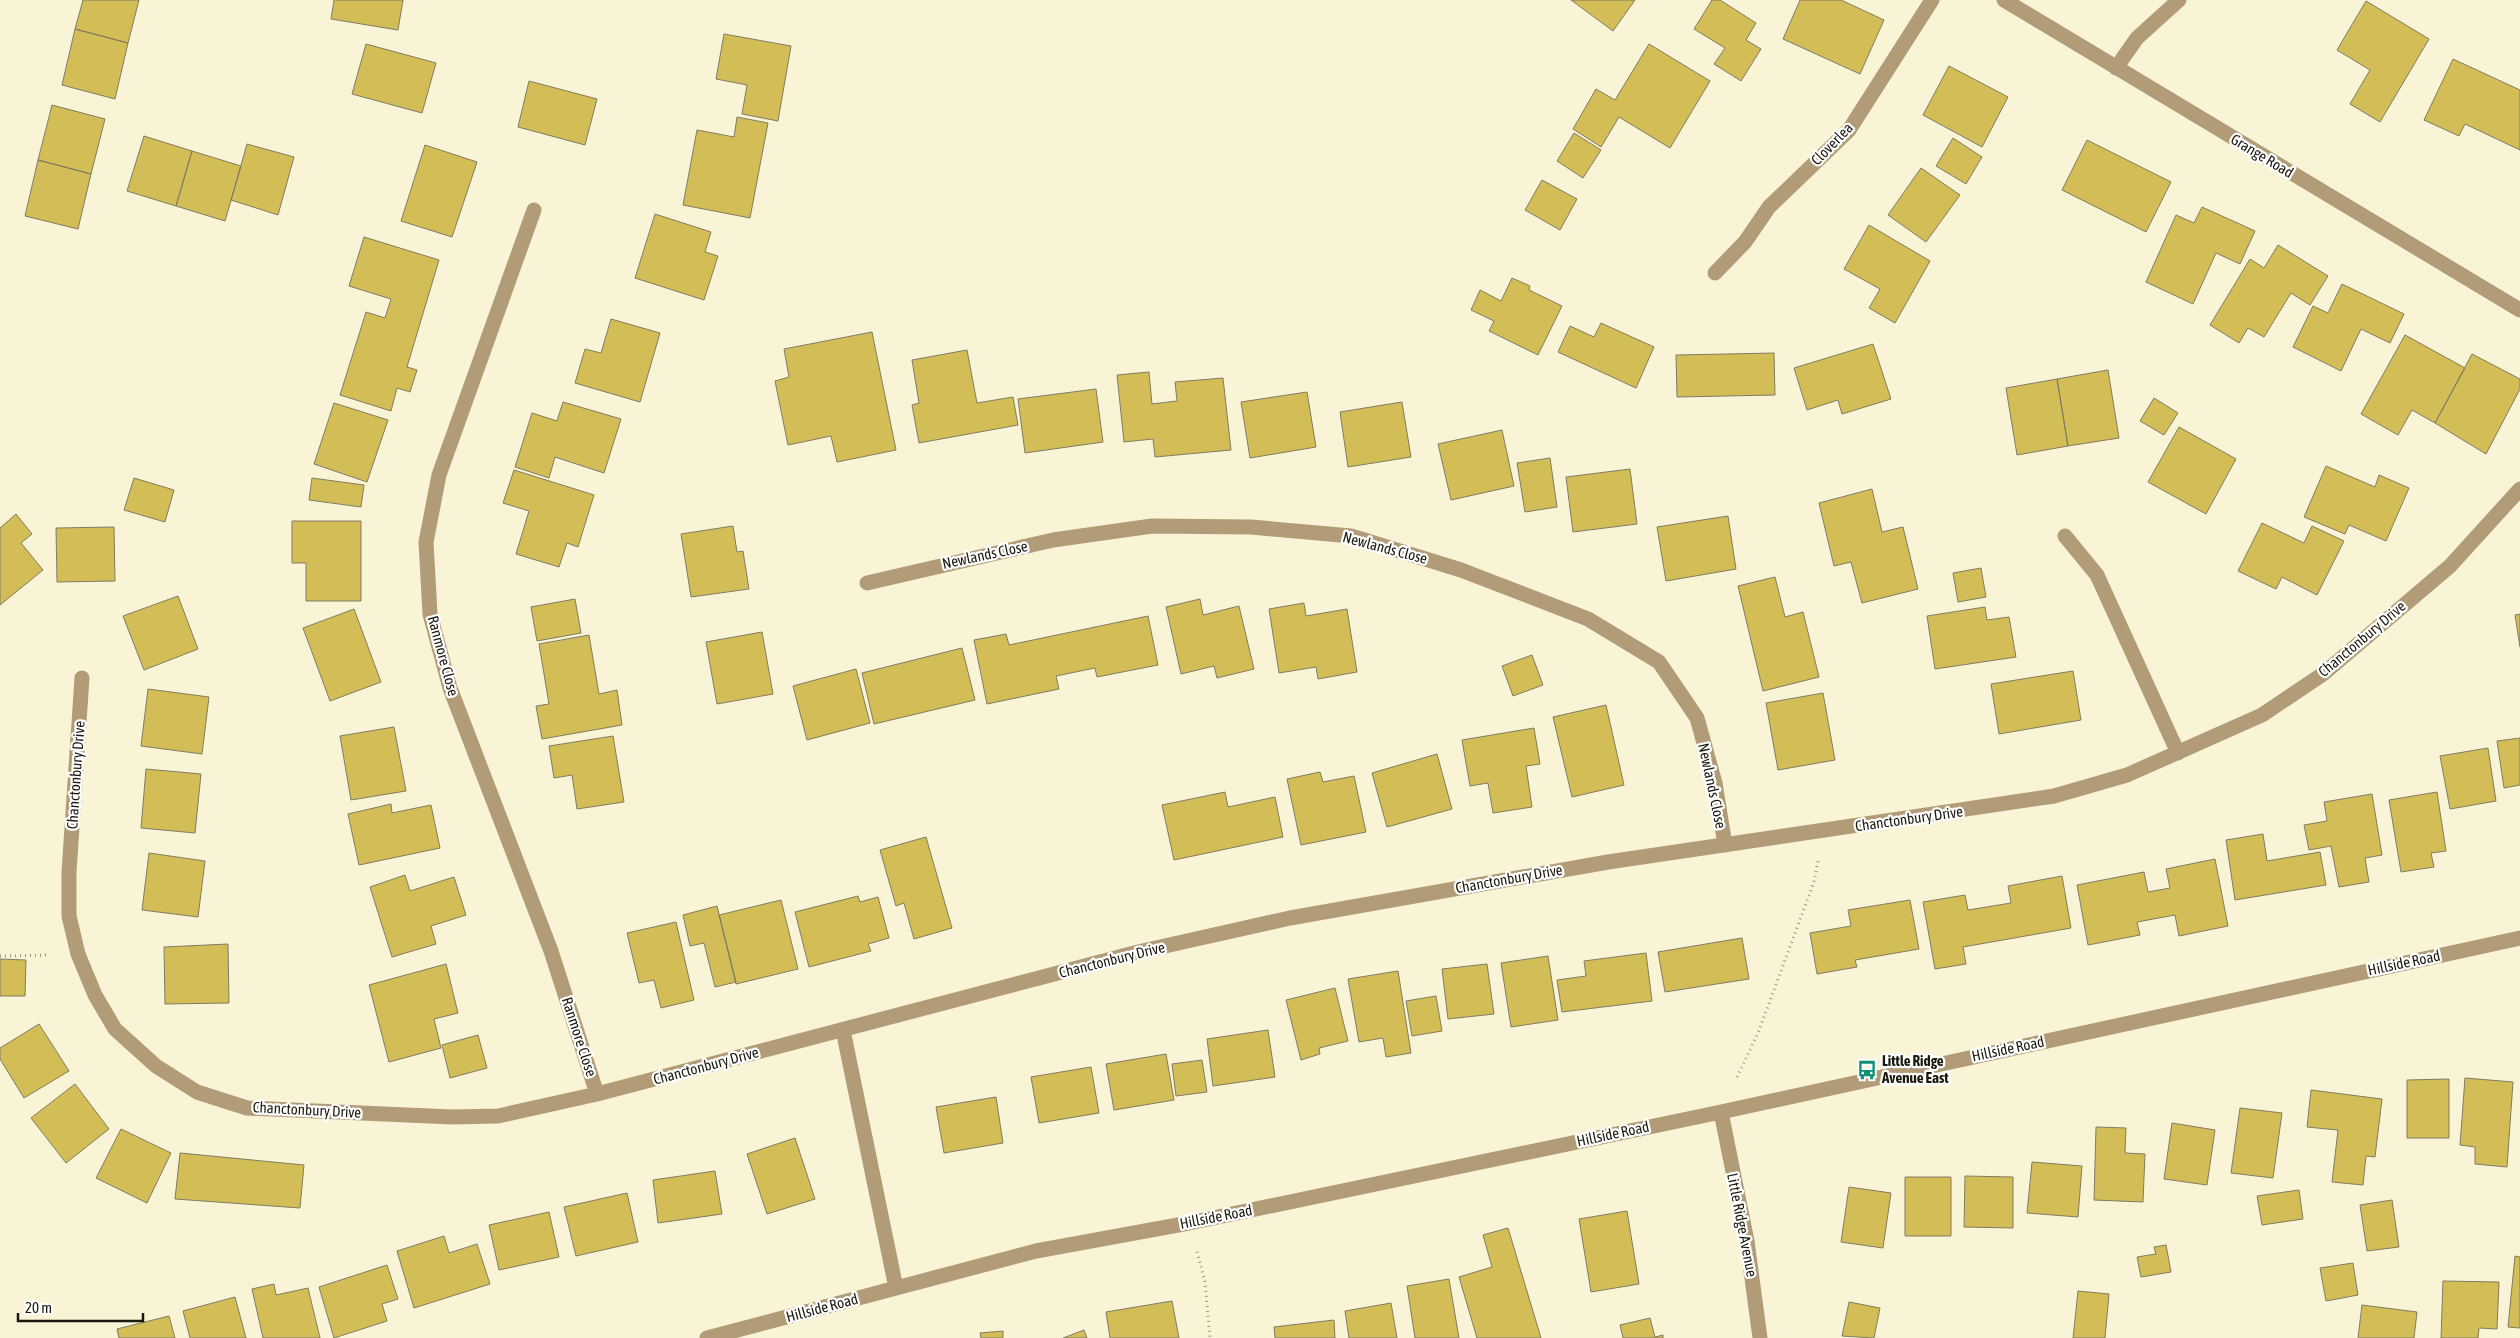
<svg xmlns="http://www.w3.org/2000/svg" width="2520" height="1338" font-family="'Asap Condensed',sans-serif">
<rect width="100%" height="100%" fill="#faf4d7"/>
<path fill="#d2bd57" stroke="#817c62" d="M83,0H139L128,43L75,29Z
M334,0H403L398,30L331,19Z
M1571,0H1635L1613,31Z
M1712,0H1720L1756,23L1746,40L1761,49L1741,81L1714,64L1725,48L1694,29Z
M1800,0H1841L1884,20L1860,74L1783,39Z
M2366,1L2429,39L2380,122L2350,104L2370,70L2337,50Z
M75,29L128,43L115,99L62,85Z
M724,34L791,46L778,121L742,114L747,85L716,79Z
M366,44L436,63L422,113L352,94Z
M1649,44L1710,81L1670,148L1619,117L1601,147L1573,129L1596,89L1615,100Z
M2453,59L2520,90V150L2465,124L2459,136L2424,120Z
M1949,66L2008,97L1982,147L1923,115Z
M529,81L597,99L585,145L518,127Z
M52,105L105,119L91,174L38,160Z
M737,117L768,123L750,218L683,205L697,130L734,137Z
M1574,133L1601,150L1583,178L1557,161Z
M144,136L192,151L176,206L127,191Z
M1953,138L1982,157L1966,184L1936,166Z
M2087,140L2171,182L2146,232L2062,190Z
M247,144L294,157L278,215L231,200Z
M425,145L477,162L452,237L401,221Z
M192,151L241,166L225,221L176,206Z
M38,160L91,174L78,229L25,216Z
M1921,168L1960,195L1926,242L1888,215Z
M1542,180L1577,199L1560,230L1525,210Z
M2202,207L2255,231L2240,264L2216,253L2193,304L2146,282L2176,215L2194,223Z
M655,214L711,232L705,252L718,256L704,300L635,278Z
M1869,225L1930,261L1895,323L1869,308L1880,289L1844,269Z
M364,237L439,260L407,367L417,370L410,392L397,388L391,411L340,395L366,312L385,318L391,299L349,286Z
M2278,245L2328,276L2310,305L2291,293L2264,337L2248,328L2239,343L2210,325L2250,259L2264,268Z
M1512,278L1530,286L1529,290L1562,306L1538,355L1489,331L1494,321L1471,310L1480,290L1501,301Z
M2342,284L2404,314L2390,343L2361,329L2341,371L2293,347L2313,306L2328,313Z
M611,319L660,333L640,402L575,383L585,349L601,353Z
M1601,323L1654,347L1636,388L1558,352L1570,326L1594,337Z
M872,332L896,450L837,462L831,436L788,445L775,381L789,377L784,349Z
M2405,335L2465,368L2435,423L2412,410L2398,435L2361,414Z
M1873,344L1891,399L1842,414L1838,400L1807,410L1794,368Z
M967,350L977,403L1013,397L1018,425L919,443L912,405L919,403L912,360Z
M1774,353L1775,395L1677,397L1676,355Z
M2472,354L2520,379V389L2486,454L2435,423Z
M2108,370L2119,438L2068,446L2057,379Z
M1149,372L1152,404L1177,401L1175,382L1223,378L1231,450L1155,457L1153,439L1124,442L1117,375Z
M2057,379L2068,446L2017,455L2006,388Z
M1096,389L1103,442L1025,453L1018,399Z
M1307,392L1316,447L1250,458L1241,402Z
M2154,398L2178,413L2164,435L2140,421Z
M563,402L621,419L604,473L555,457L549,478L515,467L532,413L557,421Z
M1402,402L1411,457L1348,467L1340,412Z
M334,403L388,420L367,482L314,464Z
M2179,427L2236,459L2206,514L2148,482Z
M1502,430L1514,486L1451,500L1438,444Z
M1550,458L1557,507L1525,512L1517,463Z
M2326,466L2375,487L2379,475L2409,488L2386,541L2349,525L2345,534L2304,517Z
M1630,469L1637,524L1573,532L1566,477Z
M514,470L594,495L578,547L567,543L559,567L516,554L529,511L503,503Z
M134,478L174,490L165,522L124,510Z
M312,478L364,485L361,507L309,500Z
M1872,489L1882,532L1903,527L1918,589L1862,603L1851,562L1834,566L1819,503Z
M16,514L32,534L21,543L43,570L0,605V528Z
M1728,516L1736,569L1666,581L1657,527Z
M292,521H361V601H306V563H292Z
M2262,523L2304,543L2312,526L2344,541L2317,595L2282,577L2276,589L2238,571Z
M733,526L737,552L743,551L749,589L691,597L681,534Z
M114,527L115,581L57,582L56,528Z
M1981,568L1986,597L1958,602L1953,573Z
M1775,577L1785,617L1803,612L1819,677L1763,691L1738,586Z
M178,596L198,649L144,670L123,616Z
M575,599L581,633L537,641L531,607Z
M1200,599L1203,615L1239,606L1254,669L1217,678L1214,666L1181,674L1166,607Z
M1304,603L1306,616L1347,609L1357,672L1318,679L1316,667L1279,673L1269,609Z
M1985,607L1987,620L2009,617L2016,657L1935,669L1927,616Z
M354,609L381,682L330,701L303,628Z
M2520,614V647L2515,615Z
M1148,616L1158,665L1097,677L1095,668L1056,676L1059,689L987,704L974,640L1006,634L1009,645Z
M762,632L773,694L717,704L706,642Z
M589,635L599,694L617,690L622,725L542,739L536,706L549,704L539,644Z
M962,648L975,700L874,724L862,673Z
M1532,655L1543,685L1513,696L1502,666Z
M856,669L870,723L807,740L793,686Z
M2073,671L2081,720L1999,734L1991,684Z
M148,689L209,697L202,754L141,746Z
M1823,693L1835,760L1778,770L1766,703Z
M1606,705L1624,785L1572,797L1553,717Z
M394,727L406,791L351,800L340,736Z
M1534,728L1540,764L1526,766L1532,807L1493,813L1488,783L1470,786L1462,740Z
M613,736L624,802L577,809L572,775L554,778L549,746Z
M2520,738V785L2504,788L2497,741Z
M2488,748L2496,801L2450,809L2440,756Z
M1437,754L1452,809L1387,827L1372,773Z
M146,769L201,774L195,833L141,828Z
M1320,772L1323,782L1354,776L1366,832L1301,845L1287,779Z
M1225,792L1228,807L1275,797L1283,837L1174,860L1162,805Z
M2437,792L2446,851L2431,853L2434,867L2401,872L2389,800Z
M2372,794L2382,855L2365,858L2369,882L2339,887L2331,846L2309,850L2304,825L2327,821L2324,802Z
M391,804L392,813L431,805L440,848L359,865L348,814Z
M2263,834L2267,861L2320,852L2326,885L2235,900L2226,840Z
M926,837L952,928L914,939L904,903L896,906L880,850Z
M149,853L205,861L198,917L142,910Z
M2215,859L2228,926L2179,936L2175,915L2137,922L2140,935L2088,945L2077,885L2144,872L2148,892L2170,888L2166,869Z
M405,875L410,891L454,877L466,915L431,926L436,944L392,957L370,887Z
M2062,876L2071,928L1963,947L1966,964L1935,969L1923,902L1965,895L1968,910L2011,903L2008,886Z
M858,896L860,902L878,897L889,938L868,944L871,951L809,967L795,912Z
M781,900L798,969L736,984L719,915Z
M1910,900L1919,949L1855,960L1857,967L1817,974L1810,933L1851,926L1848,910Z
M717,906L736,982L715,987L704,943L690,946L683,915Z
M676,922L694,1000L661,1008L654,980L639,983L627,933Z
M1742,938L1749,979L1665,992L1658,952Z
M228,944L229,1003L165,1004L164,947Z
M1646,953L1652,1001L1562,1012L1557,980L1586,976L1584,961Z
M1548,956L1558,1020L1511,1027L1501,963Z
M0,959L26,960L25,996H0Z
M446,964L458,1013L434,1019L441,1048L389,1062L369,985Z
M1487,964L1494,1014L1448,1019L1442,969Z
M1398,971L1411,1053L1386,1057L1383,1038L1359,1042L1348,979Z
M1335,988L1348,1041L1319,1048L1320,1054L1301,1060L1286,1000Z
M1436,996L1442,1031L1412,1036L1406,1001Z
M39,1024L69,1071L24,1098L0,1059V1048Z
M1268,1030L1275,1077L1213,1086L1207,1039Z
M478,1035L487,1068L450,1078L442,1045Z
M1166,1054L1174,1100L1114,1110L1106,1064Z
M1202,1060L1207,1092L1176,1096L1172,1064Z
M1091,1067L1099,1113L1039,1123L1031,1077Z
M2465,1078L2513,1082L2507,1167L2475,1164V1147L2460,1145Z
M2449,1079V1138H2407V1080Z
M75,1084L109,1129L66,1163L31,1118Z
M2311,1090L2382,1099L2375,1157L2366,1156L2363,1185L2332,1182L2338,1130L2307,1127Z
M996,1097L1003,1143L944,1153L936,1107Z
M2240,1108L2282,1113L2273,1178L2231,1173Z
M2172,1123L2215,1130L2207,1185L2164,1179Z
M2096,1127L2126,1128L2125,1153L2145,1154L2143,1202L2094,1200Z
M121,1129L171,1153L147,1203L96,1178Z
M795,1138L815,1199L767,1214L747,1154Z
M180,1153L304,1165L300,1208L175,1199Z
M2032,1162L2082,1166L2078,1217L2027,1213Z
M715,1171L722,1214L658,1223L653,1180Z
M1965,1176L2013,1177V1228L1964,1227Z
M1905,1177H1951V1236H1905Z
M1849,1187L1891,1193L1883,1248L1841,1242Z
M2299,1190L2303,1219L2262,1225L2257,1196Z
M627,1193L638,1242L576,1256L564,1207Z
M2392,1200L2399,1247L2367,1251L2360,1205Z
M1627,1211L1639,1284L1591,1292L1579,1219Z
M549,1212L559,1257L499,1270L489,1225Z
M1508,1228L1541,1338H1477L1459,1277L1492,1267L1483,1235Z
M444,1236L449,1253L477,1244L490,1284L414,1308L397,1251Z
M2166,1245L2171,1272L2141,1277L2137,1257L2156,1254L2154,1247Z
M2515,1256L2520,1257V1328L2508,1327Z
M2353,1263L2358,1295L2326,1301L2320,1268Z
M387,1265L398,1299L382,1304L387,1321L334,1338L319,1287Z
M1449,1279L1459,1338H1415L1407,1286Z
M2443,1281L2499,1282L2497,1329L2479,1328L2478,1338H2441Z
M274,1284L276,1295L308,1288L320,1338H263L252,1289Z
M2078,1291L2109,1294L2105,1338H2073Z
M235,1297L246,1338H190L183,1311Z
M1172,1301L1179,1338H1110L1106,1312Z
M1849,1302L1880,1308L1874,1338L1842,1336Z
M1391,1303L1397,1338H1349L1345,1311Z
M2362,1305L2417,1312L2414,1338H2358Z
M169,1316L175,1338H119L117,1329Z
M1650,1318L1655,1337L1663,1335V1338H1623L1620,1325Z
M1334,1320L1335,1338H1275L1274,1327Z
M1084,1330L1087,1338H1063Z
M1003,1331V1338H981L980,1333Z"/>
<g fill="none" stroke-linecap="round" stroke-linejoin="round">
<path stroke="#9b9681" stroke-width="3" stroke-dasharray="1 4" stroke-linecap="butt" d="M0,956L49,955
M1737,1077L1758,1033L1814,882L1818,861
M1197,1252L1205,1282L1210,1338"/>
<path stroke="#b29c78" stroke-width="15" d="M2004,0L2520,310
M2116,68L2137,38L2179,0
M534,210L439,475L426,542L430,614L450,688L551,951L597,1094
M1715,273L1745,242L1769,207L1849,130L1932,0
M2065,536L2097,575L2178,753
M867,583L1053,540L1152,526L1251,527L1351,536L1461,570L1588,619L1659,662L1697,718L1715,783L1725,845
M82,678L69,872V916L78,954L95,995L115,1029L156,1066L197,1092L247,1108L452,1117L498,1116L597,1094L1138,952L1290,918L1608,862L2054,796L2127,775L2262,715L2323,674L2450,566L2520,489
M843,1030L896,1288
M1721,1112L1747,1241L1760,1338
M707,1338L1036,1251L1189,1223L1721,1112L2520,938"/>
</g>
<defs>
<symbol id="bus-bare" viewBox="-9 -9 18 18"><path d="M-5-6H5V4H4V6H2V4H-2V6H-4V4H-5ZM-3.5-4V0h7V-4ZM-3.5 1.2v1.5H-2V1.2ZM2 1.2v1.5H3.5V1.2Z" fill="#108f75" stroke="#fff" stroke-width="2.5" paint-order="stroke"/></symbol>
</defs>
<g fill-rule="evenodd">
<use href="#bus-bare" x="1853" y="1056" width="28" height="28"/>
</g>
<g text-anchor="middle" stroke-width="4.5" stroke-linejoin="round" paint-order="stroke">
<g font-size="15" fill="#1b190e" stroke="#fff">
<text transform="translate(1832 144) rotate(-46)" y="5">Cloverlea</text>
<text transform="translate(2262 156) rotate(31)" y="5">Grange Road</text>
<text transform="translate(1385 548) rotate(15)" y="5">Newlands Close</text>
<text transform="translate(985 555) rotate(-12)" y="5">Newlands Close</text>
<text transform="translate(2362 639) rotate(-40)" y="5">Chanctonbury Drive</text>
<text transform="translate(443 656) rotate(75)" y="5">Ranmore Close</text>
<text transform="translate(76 775) rotate(-86)" y="5">Chanctonbury Drive</text>
<text transform="translate(1712 786) rotate(78)" y="5">Newlands Close</text>
<text transform="translate(1909 819) rotate(-8)" y="5">Chanctonbury Drive</text>
<text transform="translate(1509 879) rotate(-10)" y="5">Chanctonbury Drive</text>
<text transform="translate(1112 960) rotate(-14)" y="5">Chanctonbury Drive</text>
<text transform="translate(2404 963) rotate(-12)" y="5">Hillside Road</text>
<text transform="translate(579 1037) rotate(72)" y="5">Ranmore Close</text>
<text transform="translate(2008 1049) rotate(-12)" y="5">Hillside Road</text>
<text transform="translate(706 1066) rotate(-15)" y="5">Chanctonbury Drive</text>
<text transform="translate(307 1110) rotate(3)" y="5">Chanctonbury Drive</text>
<text transform="translate(1613 1134) rotate(-12)" y="5">Hillside Road</text>
<text transform="translate(1216 1217) rotate(-11)" y="5">Hillside Road</text>
<text transform="translate(1742 1225) rotate(79)" y="5">Little Ridge Avenue</text>
<text transform="translate(822 1308) rotate(-15)" y="5">Hillside Road</text>
</g>
<g font-size="15" font-weight="bold" fill="#1b190e" stroke="#fff" text-anchor="start">
<text x="1882" y="1066">Little Ridge<tspan x="1882" dy="17">Avenue East</tspan></text>
</g>
</g>
<path d="M18 1313v8h125v-8" fill="none" stroke="#1b190e" stroke-width="2.5"/>
<text x="25" y="1313" font-size="15" fill="#1b190e" stroke="#ffffff" stroke-width="4" paint-order="stroke">20 m</text>
</svg>
